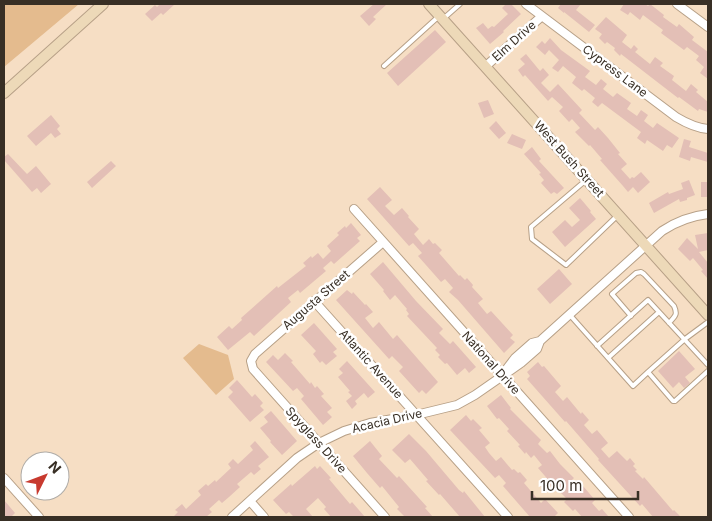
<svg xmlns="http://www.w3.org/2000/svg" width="712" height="521" font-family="Inter,sans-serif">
<rect width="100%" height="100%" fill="#f6dec4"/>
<path fill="#e4bb8e" d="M4,4H79L4,67Z
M199,344L228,355L234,379L216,395L183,358Z"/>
<path fill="#e3bfb6" d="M160,4H175L163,15L161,13L152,21L145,14L155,5L157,7Z
M374,4H387L373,17L376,19L369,26L360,16Z
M506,4H511L521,14L503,31L504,32L490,44L476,28L483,23L488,29L492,26L494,27L508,14L502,8Z
M561,4H581L576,10L595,25L589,32L564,12V13L558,8Z
M624,4H645L648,6L650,4L664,15L663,17L677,27L679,24L694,37L692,40L708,52V79L700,73L704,67L696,60L699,56L687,47L684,50L661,33L663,30L643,15L640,20L630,12L628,15L620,10Z
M606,17L627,35L622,42L631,49L634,45L638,49L635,52L650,64L655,57L663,63L660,66L674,76L672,80L686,91L691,84L698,90L696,92L708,102V112L699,109L698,111L679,97L678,98L621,54L620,56L614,50L615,48L607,42L605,44L599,38L602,34L595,29Z
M435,30L446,42L398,86L387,73Z
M550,38L561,50L590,71L585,77L596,85L601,79L607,84L603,89L613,97L617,93L631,103L627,109L637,116L641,110L648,115L644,121L653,128L657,123L679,138L672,148L667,145L663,151L647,140L645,144L637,138L641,132L602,103L598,107L592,102L595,98L584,89L582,91L572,83L576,77L563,66L558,72L552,68L559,60L549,50L545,55L536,47L542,41L545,44Z
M526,54L540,71L543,68L549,75L541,83L550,92L558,84L582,110L579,113L595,130L598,127L608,138L620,153L618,154L627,164L621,169L630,179L632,177L634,178L641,172L650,182L638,193L633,187L628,192L623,186L600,160L602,159L590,145L589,146L575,132L580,128L572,119L569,122L559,111L563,107L552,97L548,101L525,75L523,77L518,70L525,64L520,59Z
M488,100L494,114L484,118L478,103Z
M51,115L60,126L57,129L61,134L55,138L51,133L36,146L27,136Z
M496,121L506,133L499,139L489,128Z
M512,134L526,140L522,149L507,143Z
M684,139L691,141L689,147L708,153V162L691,157L690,161L679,157Z
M532,147L541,159L539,161L564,188L557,194L554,192L551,194L541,183L544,180L539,174L541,173L524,154Z
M8,154L27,174L36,166L51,184L41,193L37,188L32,192L4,160V157Z
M111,161L116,166L92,188L87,182Z
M689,180L695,195L687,198V200L680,202L679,199L654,213L649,203L668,192L669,194L683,189L681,183Z
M701,182H708V197H701Z
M380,187L392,200L385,206L394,215L402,208L409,216L408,217L419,229L414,234L423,245L429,239L433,244L435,243L442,250L439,253L459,276L460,275L465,280L467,278L473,285L472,287L483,299L478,303L487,314L491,311L513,335L510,338L515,342L504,353L458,300L449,292L453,288L445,279L441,282L418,256L422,253L413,243L409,246L367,199Z
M580,198L591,211L590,212L596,219L565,247L552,232L565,220L572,227L580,220L569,208Z
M351,223L361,235L357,238L360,241L334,264L331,261L323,268L326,271L300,293L298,290L288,298L291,302L254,336L250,332L228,350L217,337L229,326L232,329L242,320L241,318L277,286L278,288L283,284L306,266L303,263L311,256L312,258L318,253L323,259L331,251L327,246L339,235L337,233L345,226L346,228Z
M708,233V250L699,252L708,263V279L701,271L703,270L693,258L690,261L678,249L687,238L698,249L695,235Z
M383,262L416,301L443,329L439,333L450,344L453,341L476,367L469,373L465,368L457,375L447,363L445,364L438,357L440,355L435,350L437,348L407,316L409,314L406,310L407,309L395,295L390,300L383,291L384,290L370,274Z
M559,269L572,284L550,304L537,289Z
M347,290L352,294L353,292L365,305L366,304L373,312L365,318L373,328L379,322L393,339L397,335L438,382L426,394L422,390L419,393L399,371L403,367L392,356L389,359L336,300Z
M314,323L337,349L333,352L337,356L326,365L322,361L320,363L313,354L316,351L301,335Z
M679,351L695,369L685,377L690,383L684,388L679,382L673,388L658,371Z
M285,353L293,361L291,362L310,384L311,382L315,388L317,386L324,394L321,396L332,408L327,412L332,417L323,425L301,399L304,396L297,388L293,391L266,362L273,355L278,360Z
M347,361L375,392L368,398L364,393L355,401L357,404L352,409L346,401L352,396L348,392L350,391L338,377L343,373L339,369Z
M538,362L542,367L544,366L561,386L555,392L563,401L567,397L581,414L582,412L589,420L584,425L592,434L597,430L608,443L601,449L609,458L617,451L627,461L630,458L635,464L633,466L637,470L635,471L643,479L644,477L673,511L674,510L681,517H653L642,504L640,506L598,460L599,459L566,421L565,422L527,379L530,376L527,372Z
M237,380L252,397L255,394L263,403L260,406L264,410L250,422L228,397L233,392L229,388Z
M501,395L511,408L510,409L541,440L538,444L547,453L550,451L560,464L574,478L570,482L578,490L583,486L595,500L592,503L599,511L602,509L609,517H582L575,509L573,511L564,502L567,499L558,490L557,492L550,485L551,483L538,468L542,465L534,455L531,458L526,452L525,454L518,446L520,445L507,431L509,429L499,418L497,419L487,406Z
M271,411L297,441L282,455L270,442L271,441L260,428L268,422L264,417Z
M466,415L471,421L473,419L482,428L479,430L490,443L485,447L489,453L496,461L501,457L512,470L514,469L518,473L520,472L527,480L524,483L541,503L545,499L558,513L554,517H530L503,486L506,483L499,475L495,478L450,430Z
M409,434L426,451L459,490L463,493L464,491L485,517H460L440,494L439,495L426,481L428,480L410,459L405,463L392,450Z
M255,441L269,457L258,466L261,469L254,475L251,472L237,484L240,487L229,497L222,503L219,500L209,509L212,512L206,517H173L178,512L175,510L182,504L186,509L201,495L198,491L206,484L208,486L215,480L216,482L231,468L228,464L233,459L238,464L253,450L250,446Z
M370,441L382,456L379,459L397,478L399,476L427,507L425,508L433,517H405L397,509L399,507L382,486L380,488L367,473L353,456Z
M315,466L317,469L320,466L331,478L329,479L350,504L352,502L365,517H331L324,509L326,507L318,498L306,509L313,517H294L289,512L286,514L273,500L291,484L292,486Z
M4,500L15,513L11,517H4Z"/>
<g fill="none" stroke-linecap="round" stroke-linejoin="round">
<defs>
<path id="lane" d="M443,19L460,4
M384,66L438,17
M585,181L531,227L532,239L566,265L618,215
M569,314L633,386L648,372
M631,316L612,294L636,273L641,272L644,274L674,306C678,315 675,316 669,323
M708,322L685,339L648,372L673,401H675L708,371
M597,346L648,300L708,365
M608,358L659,312"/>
<path id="street" d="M526,4L676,117C686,123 696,128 708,129
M677,4L708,27
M486,66L542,16
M354,209L629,517
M383,242L255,354L251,361L253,369L385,517
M314,301L508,517
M540,341L662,231C677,221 691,216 708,214
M4,478L39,517
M250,501L264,517
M232,517L297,458L319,443L344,431L370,423L416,415L457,405L475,395L521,363L537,349L540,341L532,343L515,358L502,375"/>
<path id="secondary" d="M429,4L708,315
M4,93L103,4"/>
</defs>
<use href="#lane" stroke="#b7a087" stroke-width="6"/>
<use href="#street" stroke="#b7a087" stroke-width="10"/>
<use href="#secondary" stroke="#b7a087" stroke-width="12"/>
<use href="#lane" stroke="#fff" stroke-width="4"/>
<use href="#street" stroke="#fff" stroke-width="8"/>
<use href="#secondary" stroke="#edd9b8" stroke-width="10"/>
</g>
<g text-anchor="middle" stroke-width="5" stroke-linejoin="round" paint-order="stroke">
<g font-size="12" fill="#382f25" stroke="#fff">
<text transform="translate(514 41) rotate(-42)" y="4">Elm Drive</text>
<text transform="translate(615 71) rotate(37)" y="4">Cypress Lane</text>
<text transform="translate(569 159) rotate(48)" y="4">West Bush Street</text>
<text transform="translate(316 300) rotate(-41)" y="4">Augusta Street</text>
<text transform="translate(491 363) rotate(48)" y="4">National Drive</text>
<text transform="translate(371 364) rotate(48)" y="4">Atlantic Avenue</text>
<text transform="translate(387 421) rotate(-13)" y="4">Acacia Drive</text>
<text transform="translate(316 440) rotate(48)" y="4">Spyglass Drive</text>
</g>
</g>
<rect width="712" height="521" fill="none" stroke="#382f25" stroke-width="10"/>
<g transform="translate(45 476) rotate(48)"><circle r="24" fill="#ffffff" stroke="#afaca8"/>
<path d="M0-4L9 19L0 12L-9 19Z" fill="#c83a2f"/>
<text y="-8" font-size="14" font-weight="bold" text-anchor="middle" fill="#382f25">N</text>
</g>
<path d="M532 491v8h106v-8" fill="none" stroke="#382f25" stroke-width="2.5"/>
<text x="540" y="491" font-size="15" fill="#382f25" stroke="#ffffff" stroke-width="4" paint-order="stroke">100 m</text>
</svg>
